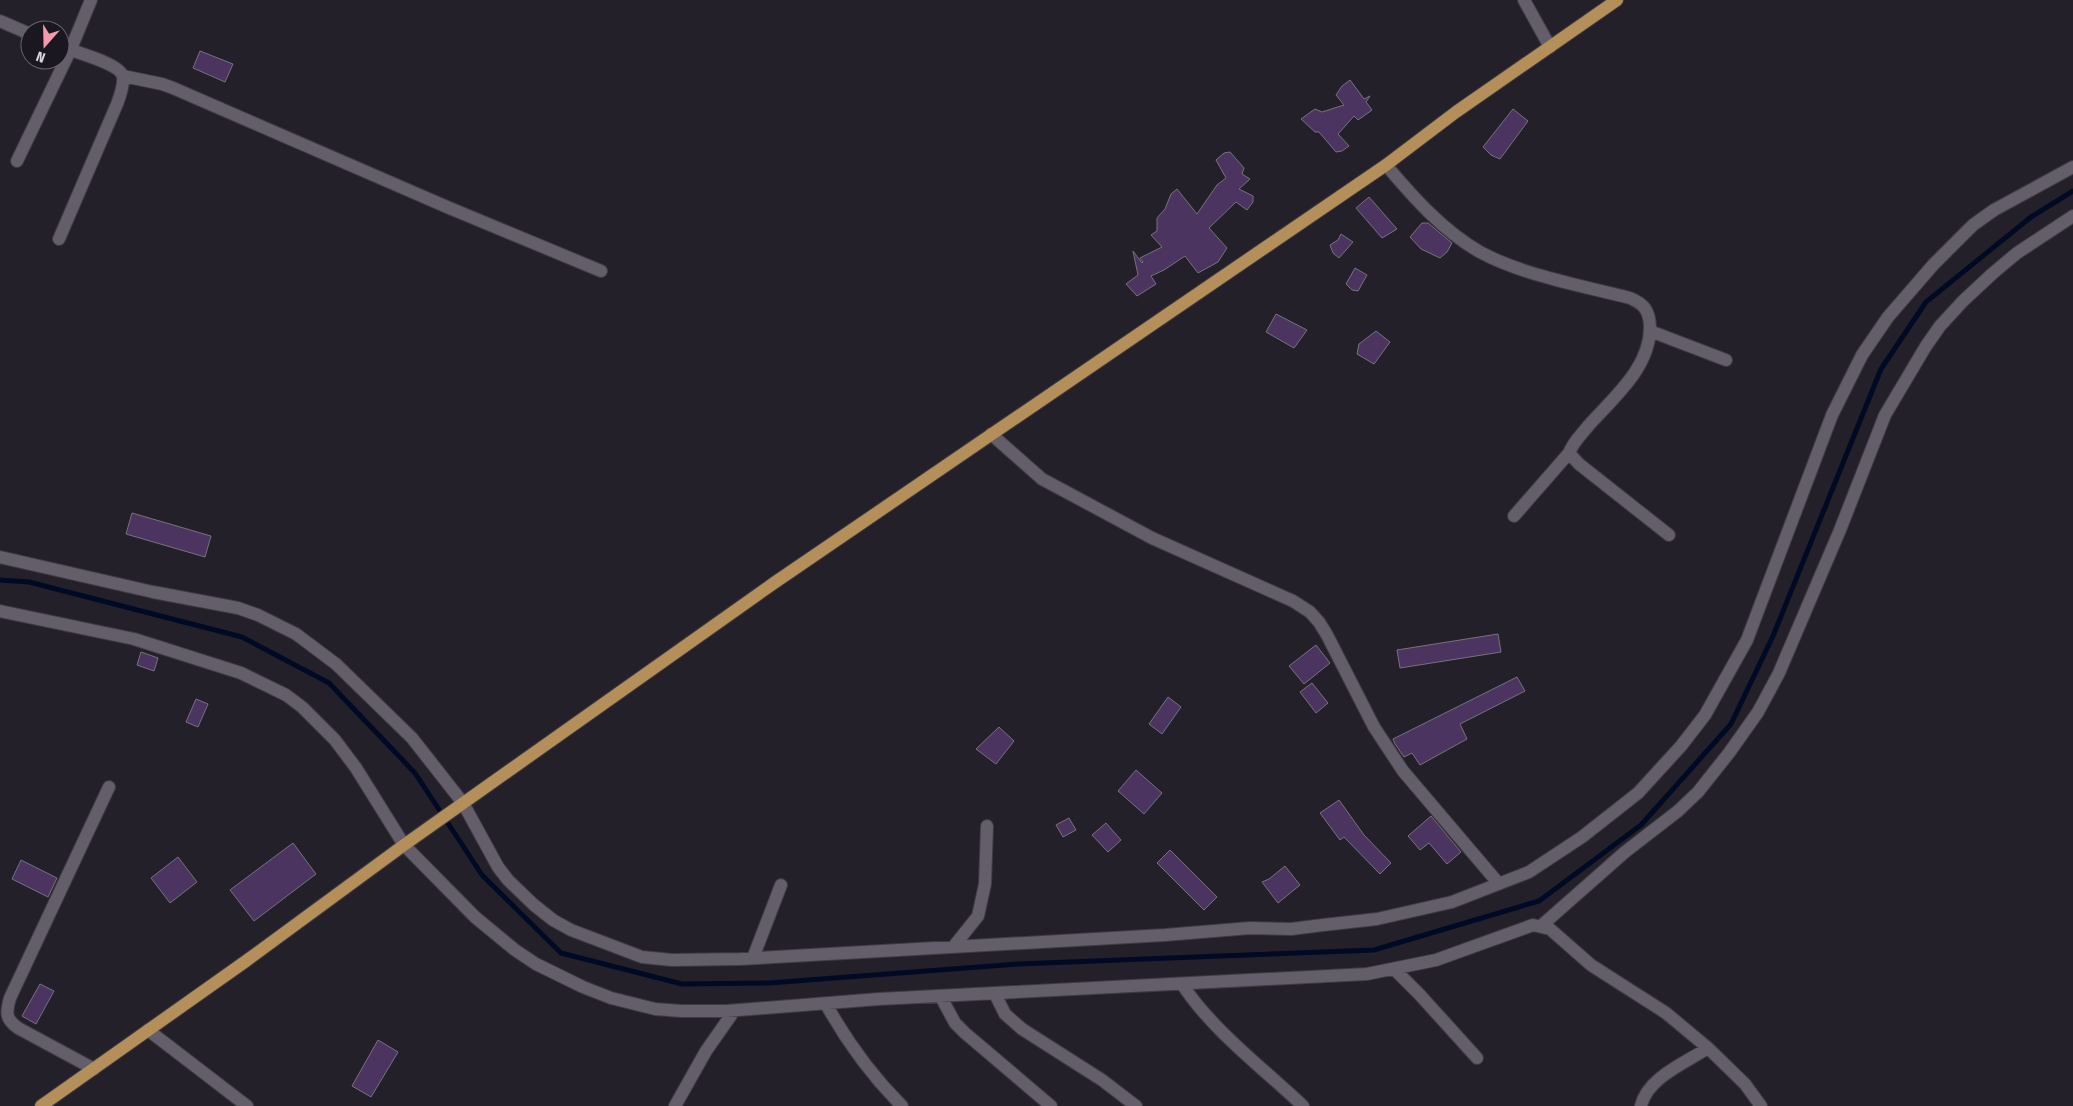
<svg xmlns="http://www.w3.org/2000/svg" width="2073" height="1106" font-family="'Fira Sans Condensed',sans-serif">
<rect width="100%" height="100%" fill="#242029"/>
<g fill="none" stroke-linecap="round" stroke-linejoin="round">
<path stroke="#000a24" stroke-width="5" d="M0,580L29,582L242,637L329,683L415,773L482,875L561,953L682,984L769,983L1018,964L1374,950L1539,901L1641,825L1731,724L1773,636L1881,369L1926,302L2031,217L2073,191"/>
</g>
<path fill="#4b3460" stroke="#77727d" d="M200,51L233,64L225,82L193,68Z
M1350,80L1364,99L1370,96L1366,102L1372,110L1358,120L1354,116L1338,134L1349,146L1342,151L1336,152L1319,132H1315L1301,119L1315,109L1322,112L1344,105L1336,95L1342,86Z
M1513,109L1528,121L1500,159L1491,155L1483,147Z
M1230,152L1244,168L1242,174L1250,179L1239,189L1253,196V202L1247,210L1236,202L1209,228L1227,248L1218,262L1198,273L1185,256L1164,270L1151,276L1156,284L1137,296L1126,284L1138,275L1133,251L1142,263L1143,262L1140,258L1162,247L1151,235L1157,231V218L1165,209L1171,194L1177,189L1197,214L1217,185L1226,178L1216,160L1224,153Z
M1369,197L1397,229L1382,238L1356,208Z
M1422,223H1428L1452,243L1447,252L1440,258L1421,249L1410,237Z
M1341,234L1353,242L1339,258L1333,253L1330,245L1338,240Z
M1355,268L1367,275L1358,291L1352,290L1346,284Z
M1276,314L1307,330L1294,348L1266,332Z
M1376,331L1390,342L1374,364L1357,354L1359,344Z
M132,513L211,536L205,557L126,534Z
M1498,634L1501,652L1400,668L1397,650Z
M1316,645L1330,663L1304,684L1289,666Z
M141,652L158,658L154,671L137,665Z
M1517,677L1525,691L1460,724L1467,739L1420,765L1412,753L1404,757L1395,744L1393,739Z
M1312,683L1328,703L1316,713L1300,692Z
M1168,697L1181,707L1162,734L1149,724Z
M196,699L208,704L198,727L186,722Z
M999,727L1014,741L996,764L976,749Z
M1136,770L1162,793L1144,814L1118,791Z
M1339,800L1364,835L1391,863L1380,874L1344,837L1340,840L1320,813Z
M1431,816L1461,852L1447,864L1429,843L1420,850L1408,836Z
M1069,818L1076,830L1063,837L1056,825Z
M1106,823L1121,840L1108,852L1092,835Z
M293,843L316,874L254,921L230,890Z
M1170,850L1217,897L1204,910L1157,863Z
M178,857L197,882L170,903L151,878Z
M21,860L57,878L48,897L12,879Z
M1285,866L1300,885L1278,903L1262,882L1269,879Z
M40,984L54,991L36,1024L22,1016Z
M378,1040L398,1052L371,1097L352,1086Z"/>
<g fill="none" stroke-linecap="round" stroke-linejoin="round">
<defs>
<path id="minor" d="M1524,0L1550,47
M0,21L30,34
M123,76L162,84L173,88L447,207L601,271
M17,161L70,51L91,0
M1386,165C1413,197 1443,231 1480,252C1522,275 1583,286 1630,298C1644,304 1649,310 1650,326C1651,367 1614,397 1589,425C1582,434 1573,442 1569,453L1579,464L1669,535
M59,239L117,104C120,96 124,86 123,77C121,63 73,52 60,46
M1650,331L1726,360
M991,434L1042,479L1152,538L1293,601L1310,612L1319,622L1327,635L1374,727L1403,771L1499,884
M1514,516L1569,453
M0,557L153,592L238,608L258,615L296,634L336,664L412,738L463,803L498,867L508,880L534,905L553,920L571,930L642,957L672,960L740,959L1165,935L1250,928L1291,929L1323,925L1377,919L1452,902L1529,872L1582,837L1638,793L1681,746L1705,715L1747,640L1832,415L1862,355L1888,317L1933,265L1973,225L1994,210L2073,167
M0,611L134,639L241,673L286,695L302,707L335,740L356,768L404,845L475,917L515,950L536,964L583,987L611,998L655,1009L681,1011H726L879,999L1367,974L1436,960L1533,925L1550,929L1591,965L1666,1013L1708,1048L1745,1084L1761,1106
M1541,926L1625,852L1678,811L1698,792L1729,753L1758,712L1779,673L1840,530L1885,415L1926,346L1940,326L1963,301L1992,274L2017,253L2073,216
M954,946L978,916L985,884L987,826
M753,958L781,885
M1394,969L1420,995L1477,1058
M1182,984C1212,1030 1263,1068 1303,1106
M995,994L1005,1014L1022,1029L1102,1080L1136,1106
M941,997L955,1023L965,1033L1051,1106
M826,1004C847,1042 871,1075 902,1106
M148,1030L247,1106
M94,1069L18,1028C5,1019 6,1012 10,998L109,787
M675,1106L706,1051L734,1011
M1641,1106C1647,1078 1685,1063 1708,1048"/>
<path id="major" d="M41,1106L246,961L404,845L774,583L1386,165L1456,112L1617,0"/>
</defs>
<use href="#minor" stroke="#3f3b43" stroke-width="14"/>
<use href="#major" stroke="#3f3b43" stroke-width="14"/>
<use href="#minor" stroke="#635e69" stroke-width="12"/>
<use href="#major" stroke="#b58f59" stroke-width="12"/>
</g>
<g transform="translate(45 45) rotate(200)"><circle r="24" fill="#1b1720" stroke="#67636c"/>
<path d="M0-4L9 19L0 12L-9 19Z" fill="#f39aab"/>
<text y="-8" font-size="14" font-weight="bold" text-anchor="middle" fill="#d9d6dd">N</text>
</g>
</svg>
